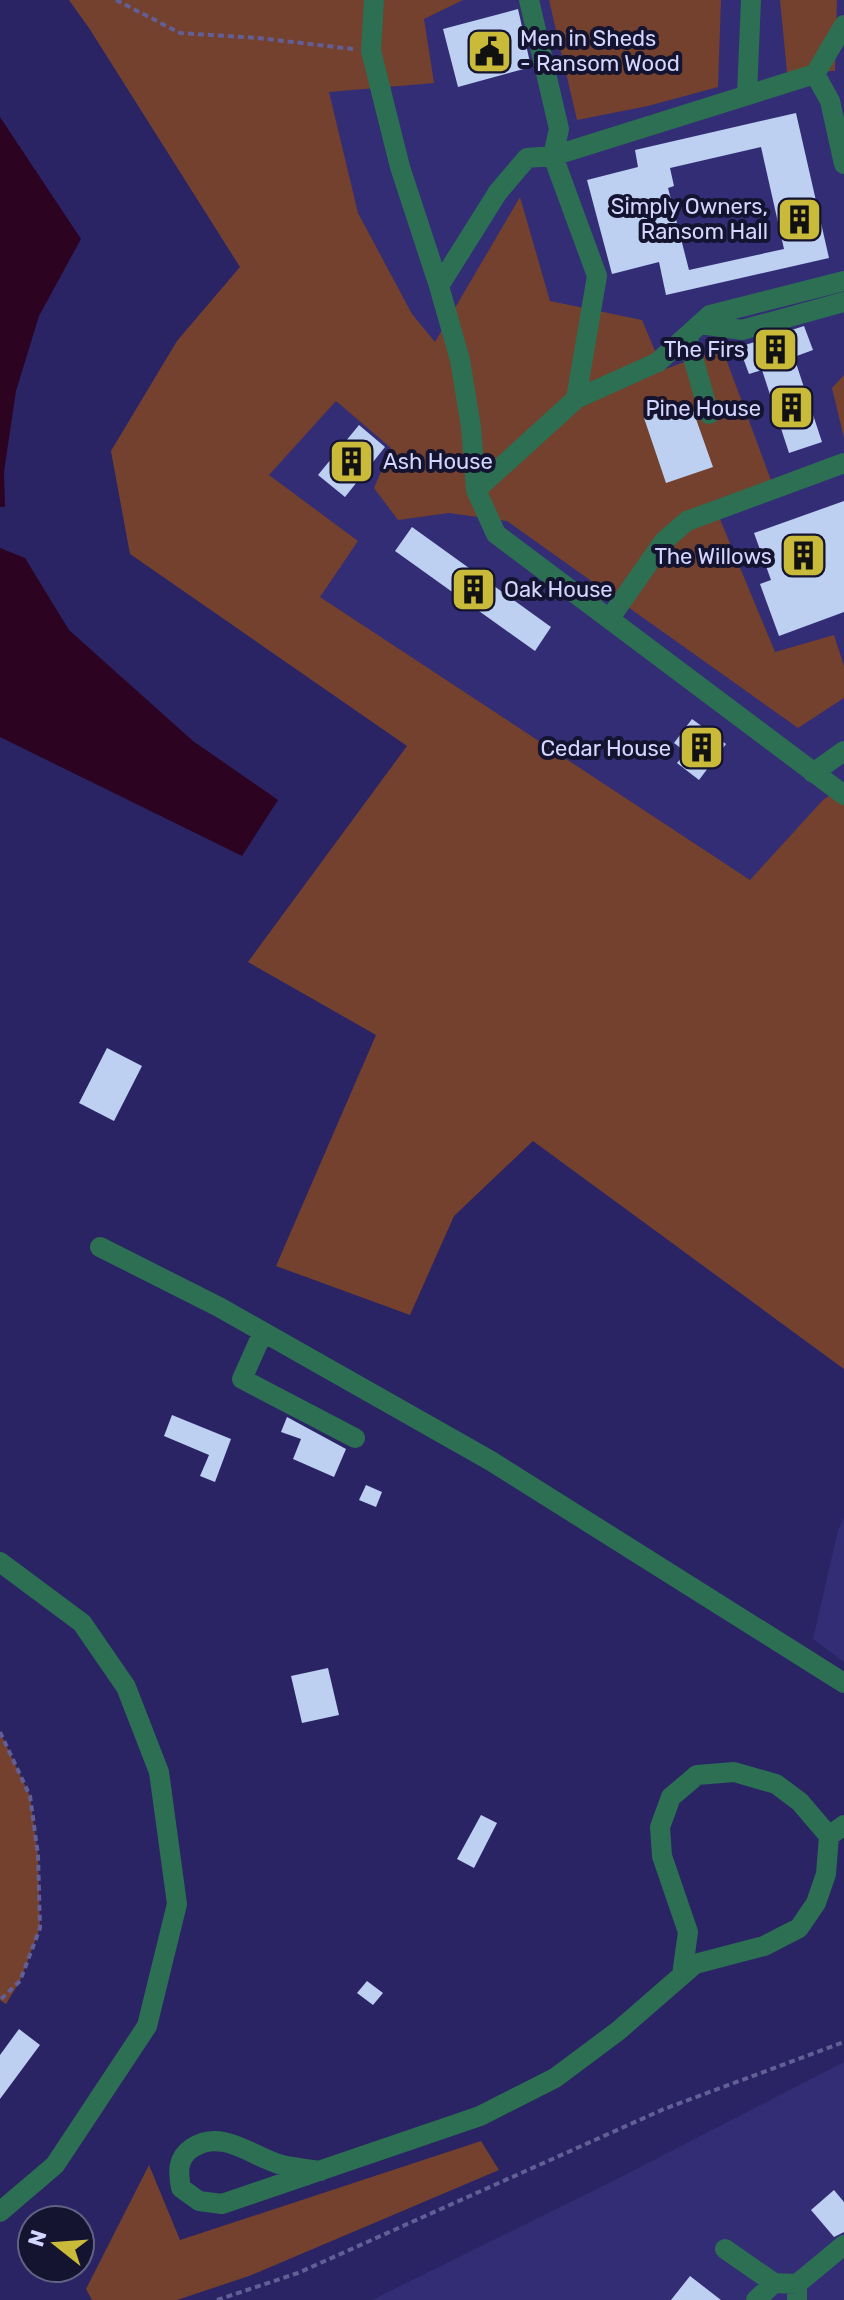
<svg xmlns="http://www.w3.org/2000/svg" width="844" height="2300" font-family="Rubik,sans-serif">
<rect width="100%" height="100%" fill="#2a2464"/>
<path fill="#332d75" d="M69,0H844V1369L533,1141L376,1034L248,962L407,746L130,554L111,451L177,341L240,267L89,28Z
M844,1518V1662L813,1639L838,1530Z
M844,2062V2300H372L611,2182Z"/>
<path fill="#73412d" d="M69,0H463L424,19L434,83L329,92L358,213L412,314L435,342L520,197L550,301L642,320L663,370L722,348L775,491L717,512L775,652L834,635L844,666V698L798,728L507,521L449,513L398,520L374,488L391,448L336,401L269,475L358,541L320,597L750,880L823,800L844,785V1369L533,1141L454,1216L410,1315L276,1266L376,1035L248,962L407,746L130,554L111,451L177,341L240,267L89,28Z
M549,0H721L718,87L648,106L577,120Z
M780,0H837L835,71L787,72Z
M844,375V438L832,388Z
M0,1732L30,1796L38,1855L40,1928L20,1981L6,2004L0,2000Z
M481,2141L499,2170L249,2276L177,2300H92L86,2289L149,2165L180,2240Z"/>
<path fill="#2c0421" d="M0,117L81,239L39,316L16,391L4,472L5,507H0Z
M0,548L25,558L69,630L193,741L278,800L242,856L0,737Z"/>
<path fill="#bdd0f1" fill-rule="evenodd" d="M518,9L531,67L458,87L443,29Z
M796,113L829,258L666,295L659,262L612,274L587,180L638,167L635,150ZM761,147L784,249L689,270L668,188L674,186L670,168Z
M804,326L813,350L794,357L822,442L789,453L762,370L749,374L739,347Z
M690,402L713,467L666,483L644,418Z
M359,425L385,447L345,497L318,475Z
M844,501V612L779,636L760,584L771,580L754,533Z
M412,527L551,627L535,651L395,551Z
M692,719L726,744L699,780L677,763L686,752L674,743Z
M107,1048L142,1066L114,1121L79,1103Z
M172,1415L231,1439L215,1482L200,1476L209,1455L164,1436Z
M287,1417L346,1449L334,1477L293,1459L301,1439L281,1432Z
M366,1485L382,1492L376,1507L359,1500Z
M328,1668L339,1715L302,1723L291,1676Z
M481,1815L497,1823L474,1868L457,1859Z
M367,1981L383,1993L373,2005L357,1993Z
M19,2029L40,2045L0,2099V2055Z
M834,2190L844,2202V2232L834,2237L811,2210Z
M690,2276L721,2300H671Z"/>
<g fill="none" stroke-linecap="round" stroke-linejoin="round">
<path stroke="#625f97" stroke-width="4" stroke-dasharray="6 4" stroke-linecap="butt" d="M116,0L180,33L258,38L353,49
M0,1732L30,1796L38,1855L40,1928L20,1981L0,2000
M217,2300L298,2273L664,2109L844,2042"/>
<path stroke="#2c6f52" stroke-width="20" d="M374,0L371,51L400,167L439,286
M529,0L559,129L553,156
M815,74L830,101L844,164
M747,94L751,0
M553,156L815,74L844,25
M700,324L742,330L844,302
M687,336L709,414
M576,399L658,362L710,315L844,281
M476,490L576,399L597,276L553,156L527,158L498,192L439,286L460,360L471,427L476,490L496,534L844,795
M610,618L664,541L687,521L844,463
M813,773L844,751
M100,1247L219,1307L491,1461L844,1683
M263,1332L242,1379L355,1438
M0,1562L82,1623L126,1687L159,1772L177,1904L147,2026L55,2165L0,2212
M682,1975L688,1932L662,1856L660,1827L671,1797L697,1775L734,1772L776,1784L800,1802L829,1836
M320,2171C308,2169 294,2168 282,2165C252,2157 223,2128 192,2148C177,2158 178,2172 181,2188L199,2201L222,2204L480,2116L555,2078L618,2031L695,1964L764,1946L799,1928L816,1903L826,1874L829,1836L844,1825
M725,2249L774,2283L797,2284
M756,2300L774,2283
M797,2300V2284L844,2245"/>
</g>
<defs>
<symbol id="civic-square" viewBox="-11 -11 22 22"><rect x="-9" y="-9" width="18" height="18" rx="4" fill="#caba3a" stroke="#151430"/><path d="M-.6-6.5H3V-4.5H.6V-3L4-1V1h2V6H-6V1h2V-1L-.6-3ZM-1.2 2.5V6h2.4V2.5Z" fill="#111"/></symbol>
<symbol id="building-square" viewBox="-11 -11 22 22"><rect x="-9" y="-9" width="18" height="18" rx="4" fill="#caba3a" stroke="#151430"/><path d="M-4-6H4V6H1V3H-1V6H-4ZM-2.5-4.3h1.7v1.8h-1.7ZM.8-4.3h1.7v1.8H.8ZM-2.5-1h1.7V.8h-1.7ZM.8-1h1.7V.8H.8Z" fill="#111"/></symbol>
</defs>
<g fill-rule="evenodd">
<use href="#civic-square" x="464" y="26" width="51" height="51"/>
<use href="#building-square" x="774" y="194" width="51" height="51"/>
<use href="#building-square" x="750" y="324" width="51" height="51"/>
<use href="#building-square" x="766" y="382" width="51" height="51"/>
<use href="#building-square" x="326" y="436" width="51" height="51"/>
<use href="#building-square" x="778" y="530" width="51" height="51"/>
<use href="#building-square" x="448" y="564" width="51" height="51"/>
<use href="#building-square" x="676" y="722" width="51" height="51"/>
</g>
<g text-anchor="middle" stroke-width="8" stroke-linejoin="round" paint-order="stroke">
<g font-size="22" fill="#d3d6fe" stroke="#151430" text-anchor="end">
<text x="520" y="46" text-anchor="start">Men in Sheds<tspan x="520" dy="25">- Ransom Wood</tspan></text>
<text x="768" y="214">Simply Owners,<tspan x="768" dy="25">Ransom Hall</tspan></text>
<text x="745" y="357">The Firs</text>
<text x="761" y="416">Pine House</text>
<text x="383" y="469" text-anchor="start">Ash House</text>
<text x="772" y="564">The Willows</text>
<text x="504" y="597" text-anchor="start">Oak House</text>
<text x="671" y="756">Cedar House</text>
</g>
</g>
<g transform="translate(56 2244) rotate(287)"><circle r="38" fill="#151430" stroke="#616282" stroke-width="2"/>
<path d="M0-6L14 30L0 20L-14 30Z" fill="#caba3a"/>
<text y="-12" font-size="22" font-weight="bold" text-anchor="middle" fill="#d3d6fe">N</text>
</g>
</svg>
